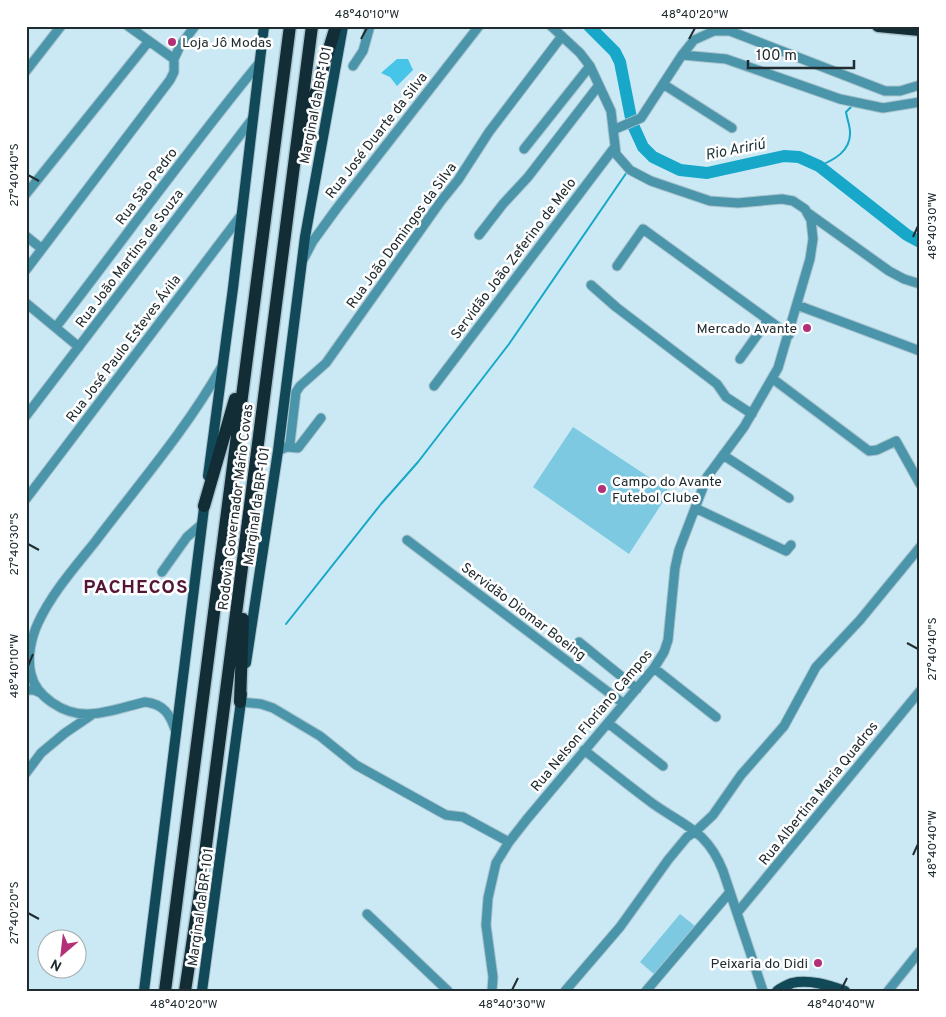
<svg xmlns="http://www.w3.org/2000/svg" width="946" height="1017" font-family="Overpass,sans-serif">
<rect width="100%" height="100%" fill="#cae9f4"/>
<path fill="#7cc9e1" d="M573,427L670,491L629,554L533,487Z
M680,914L695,926L655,975L640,962Z"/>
<path fill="#47c5e8" d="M397,59H408L413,70L397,86L390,77L381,73Z"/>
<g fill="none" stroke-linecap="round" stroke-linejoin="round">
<path stroke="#17a7c9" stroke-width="2" d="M819,166C834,160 851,151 850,132C850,126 847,119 846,112L851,107
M286,624L381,504L418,462L509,344L627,172"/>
<path stroke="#17a7c9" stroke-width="12" d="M589,26L615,52L620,62L632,123L643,147L653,157L680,170L707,173L784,156L799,157L819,166L907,235L920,242"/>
<defs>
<path id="minor" d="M128,26L149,41
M682,55L726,59L840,99L883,108L920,102
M353,66L363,51L370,26
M26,71L61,26
M663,84L732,128
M613,130L641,118L682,55L694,40L714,31H730L885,91H900L920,85
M524,149L590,66
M26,194L149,41L174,59L180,46L195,26
M808,213L889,271L904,279L920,284
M479,235L503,204L528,177L599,85
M26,236L42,249
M303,260L313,241L337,208L479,26
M617,266L643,229L789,335
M26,270L170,80L174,72V59
M591,285L616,307L717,384L726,397L752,414
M26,303L79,347
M797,305L920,351
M56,327C124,239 189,148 260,62
M740,359L768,320
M773,379L869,451L877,450L896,441L920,484
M434,386L614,148
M26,416L253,118
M287,447L298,448L321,418
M278,451L287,447L290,443L296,392L300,386L326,363L441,201L458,180L489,132L562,36
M723,455L789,498
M26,499L242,214
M695,508L786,551L791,545
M407,540L624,704
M162,572L187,537L202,524
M579,642L637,689
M654,668L716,717
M26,690H34L41,693
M240,702L261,704L273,708L320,736L356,765L446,815L463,817L509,842
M608,723L663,766
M176,732C170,714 164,704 145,702C127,706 103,715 86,714C64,714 36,697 31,674C27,658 31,638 38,623C52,593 75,567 95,542C138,485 186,430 221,368
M584,750C607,768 629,786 652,803C684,826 707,830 723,871L763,991
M26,773L41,753L65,733L93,714
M737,913L920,691
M367,914L448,991
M492,991L493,977L486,925L488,898L496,863L509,842L527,819L654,668L664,652L668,640L675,568L679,550L707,477L744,427L778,368L810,259L813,239L811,220L805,209L793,201L782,199L738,203L710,201L651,181L630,170L616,154L611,111L590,66L580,53L551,26
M565,991L620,927L668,860L687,837L696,831L713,815L741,775L784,726L816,667L860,620L920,547
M646,991L730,892
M888,991L920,951"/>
<path id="major" d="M208,476L233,288L264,26
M246,663L278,451L305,237L343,26
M144,991L205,500
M202,991L242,694
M777,991C781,988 787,985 792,983C809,979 828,985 845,991"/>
<path id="highway" d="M878,26L920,30
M306,124L336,26
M204,506L235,399
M240,702L243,619
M165,991L290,26
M185,991L200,892L312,26"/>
</defs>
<use href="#minor" stroke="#a8c3cd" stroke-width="11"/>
<use href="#major" stroke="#a8c3cd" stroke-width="12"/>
<use href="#highway" stroke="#a8c3cd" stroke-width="15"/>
<use href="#minor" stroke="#4b95ab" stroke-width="9"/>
<use href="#major" stroke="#114958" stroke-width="10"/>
<use href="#highway" stroke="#122d35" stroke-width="12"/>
</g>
<path fill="none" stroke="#202c30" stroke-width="2" d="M361,39L367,28M689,39L695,28M28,175L39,181M913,237L918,226M28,544L39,550M907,643L918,649M28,666L33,654M913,855L918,844M28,913L39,919M184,990L190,978M512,990L518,978M841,990L847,978"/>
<g fill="#b33078" stroke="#fff" stroke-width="2">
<circle cx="172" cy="42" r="5"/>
<circle cx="807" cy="328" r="5"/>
<circle cx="602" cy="489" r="5"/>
<circle cx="818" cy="963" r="5"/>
</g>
<g text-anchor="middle" stroke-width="5" stroke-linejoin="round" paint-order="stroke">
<g font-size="14" fill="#202c30" stroke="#fff" text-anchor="start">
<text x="182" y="47">Loja Jô Modas</text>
<text x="797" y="333" text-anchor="end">Mercado Avante</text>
<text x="612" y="486">Campo do Avante<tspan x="612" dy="16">Futebol Clube</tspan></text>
<text x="808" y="968" text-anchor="end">Peixaria do Didi</text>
</g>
<g font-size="14" fill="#202c30" stroke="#fff">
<text transform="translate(315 105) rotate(-79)" y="5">Marginal da BR-101</text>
<text transform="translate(376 135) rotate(-52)" y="5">Rua José Duarte da Silva</text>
<text transform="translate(146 186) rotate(-53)" y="5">Rua São Pedro</text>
<text transform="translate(401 235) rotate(-54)" y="5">Rua João Domingos da Silva</text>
<text transform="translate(129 258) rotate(-53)" y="5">Rua João Martins de Souza</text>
<text transform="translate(513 258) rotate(-53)" y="5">Servidão João Zeferino de Melo</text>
<text transform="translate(123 348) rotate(-53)" y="5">Rua José Paulo Esteves Ávila</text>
<text transform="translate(256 506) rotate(-82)" y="5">Marginal da BR-101</text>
<text transform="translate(235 507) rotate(-83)" y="5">Rodovia Governador Mário Covas</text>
<text transform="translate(524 611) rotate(37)" y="5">Servidão Diomar Boeing</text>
<text transform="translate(591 720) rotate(-50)" y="5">Rua Nelson Floriano Campos</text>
<text transform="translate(818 793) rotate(-51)" y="5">Rua Albertina Maria Quadros</text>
<text transform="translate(200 907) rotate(-82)" y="5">Marginal da BR-101</text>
</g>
<g font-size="15" font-style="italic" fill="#192e35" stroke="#fff">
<text transform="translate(735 149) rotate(-11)" y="5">Rio Aririú</text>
</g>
<g font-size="19" font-weight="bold" letter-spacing="1" fill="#541537" stroke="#fff">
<text x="136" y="593">PACHECOS</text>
</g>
</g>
<rect width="946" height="1017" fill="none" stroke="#ffffff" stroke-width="55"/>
<g transform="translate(62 954) rotate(208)"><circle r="24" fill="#ffffff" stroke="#a6abac"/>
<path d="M0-4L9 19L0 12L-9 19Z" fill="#b33078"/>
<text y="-8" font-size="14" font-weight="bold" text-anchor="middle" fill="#202c30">N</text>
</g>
<path d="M748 60v8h106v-8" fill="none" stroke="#202c30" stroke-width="2.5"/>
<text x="756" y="60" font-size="15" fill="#202c30" stroke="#ffffff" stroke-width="4" paint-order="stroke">100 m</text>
<rect x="28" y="28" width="890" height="962" fill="none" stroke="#202c30" stroke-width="2"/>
<g font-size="12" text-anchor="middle" fill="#202c30">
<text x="367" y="18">48°40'10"W</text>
<text x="695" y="18">48°40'20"W</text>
<text transform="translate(14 175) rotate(-90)" y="4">27°40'40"S</text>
<text transform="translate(932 226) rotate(-90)" y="4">48°40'30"W</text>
<text transform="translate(14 544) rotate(-90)" y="4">27°40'30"S</text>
<text transform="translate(932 649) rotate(-90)" y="4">27°40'40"S</text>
<text transform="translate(14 666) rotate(-90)" y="4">48°40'10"W</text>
<text transform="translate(932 844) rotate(-90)" y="4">48°40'40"W</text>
<text transform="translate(14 913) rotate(-90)" y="4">27°40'20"S</text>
<text x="184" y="1008">48°40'20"W</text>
<text x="512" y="1008">48°40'30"W</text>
<text x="841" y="1008">48°40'40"W</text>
</g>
</svg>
